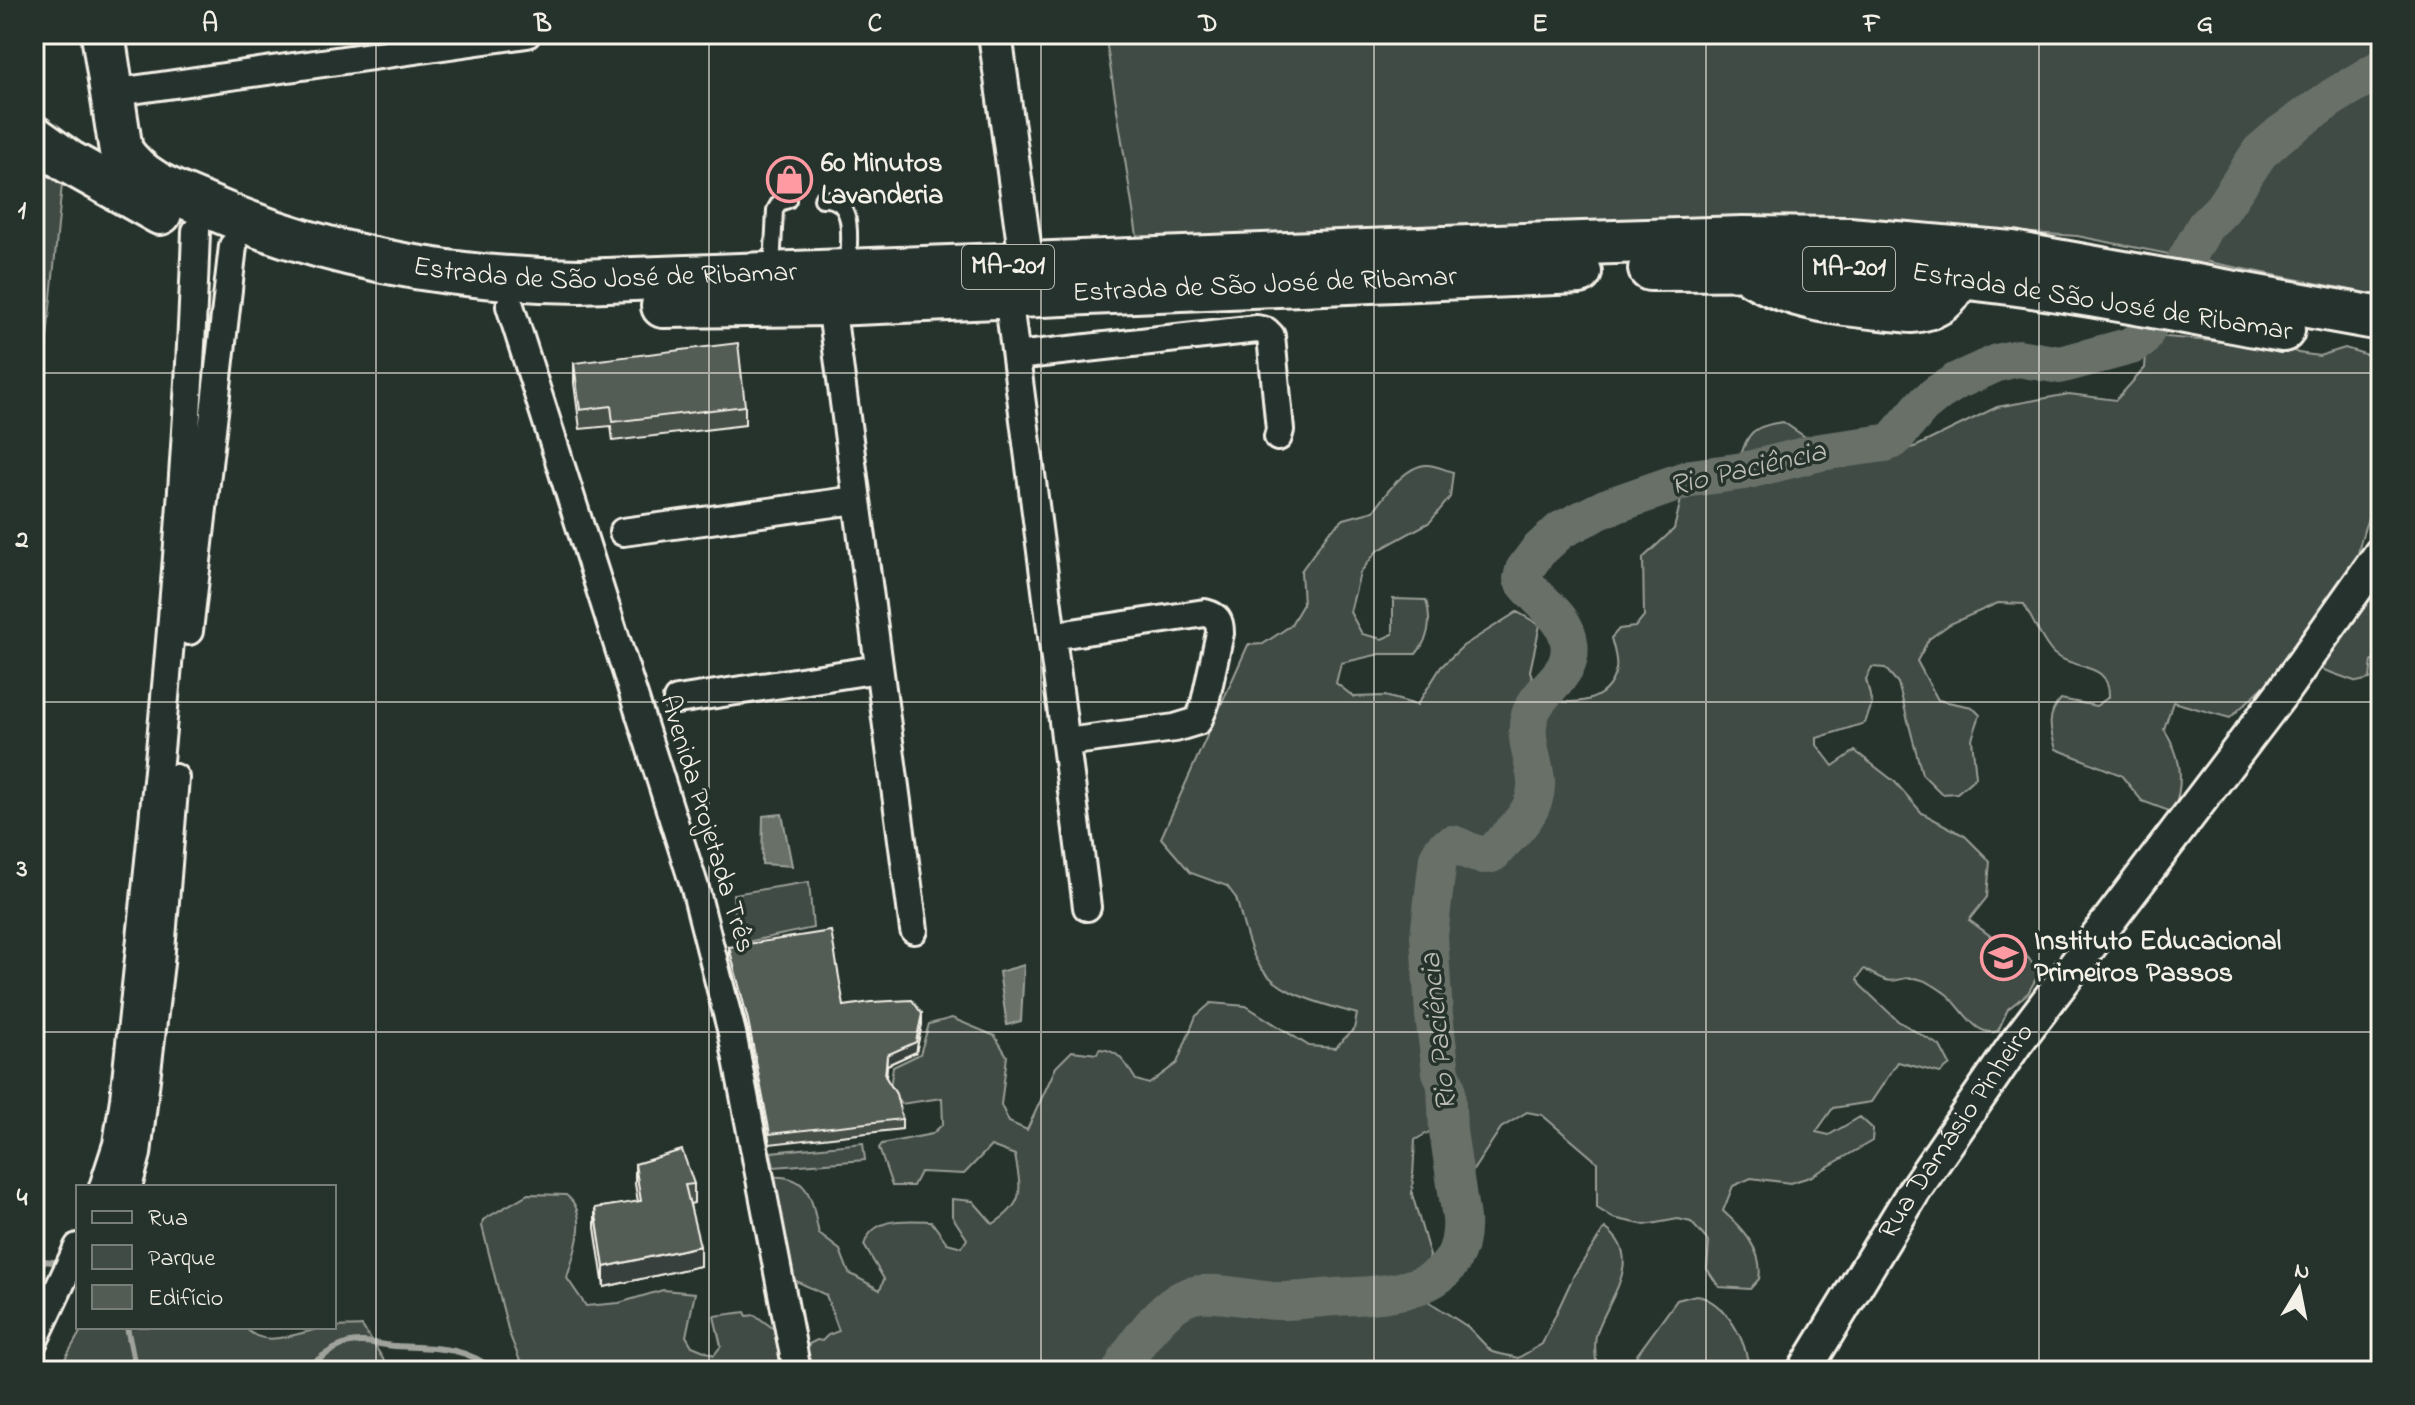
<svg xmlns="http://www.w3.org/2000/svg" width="2415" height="1405" font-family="'Indie Flower',sans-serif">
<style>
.green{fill:#414b45;stroke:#9a9e96;stroke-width:2}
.water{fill:#676f68;stroke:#9fa39b;stroke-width:2}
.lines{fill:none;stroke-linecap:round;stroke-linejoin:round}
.stream{stroke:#9fa39b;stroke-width:6}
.river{stroke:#676f68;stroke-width:38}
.service-casing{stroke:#f4f1e8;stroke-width:20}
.minor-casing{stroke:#f4f1e8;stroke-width:32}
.tertiary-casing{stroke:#f4f1e8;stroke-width:38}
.primary-casing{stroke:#f4f1e8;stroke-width:48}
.service{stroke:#26332d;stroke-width:14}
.minor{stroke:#26332d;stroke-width:26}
.tertiary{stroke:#26332d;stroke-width:32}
.primary{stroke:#26332d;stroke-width:42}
.wall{fill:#474f49;stroke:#f4f1e8;stroke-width:2}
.shaded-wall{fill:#39403c;stroke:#f4f1e8;stroke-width:2}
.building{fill:#525c55;stroke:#f4f1e8;stroke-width:2}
.grid{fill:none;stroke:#f4f1e8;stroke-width:2;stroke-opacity:0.55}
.labels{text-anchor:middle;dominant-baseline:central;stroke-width:7;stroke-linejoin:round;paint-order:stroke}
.shield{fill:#26332d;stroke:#b6b8b0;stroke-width:2}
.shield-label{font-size:26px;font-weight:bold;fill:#f4f1e8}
.poi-label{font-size:28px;font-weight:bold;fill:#f4f1e8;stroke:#26332d;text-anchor:start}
.street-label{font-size:28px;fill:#f4f1e8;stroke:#26332d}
.water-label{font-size:30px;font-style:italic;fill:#bcbdb5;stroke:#26332d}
.neatline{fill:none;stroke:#f4f1e8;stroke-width:3}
.grid-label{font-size:26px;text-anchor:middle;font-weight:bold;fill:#f4f1e8}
</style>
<rect width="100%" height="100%" fill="#26332d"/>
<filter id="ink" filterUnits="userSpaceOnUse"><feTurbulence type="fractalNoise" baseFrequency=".0125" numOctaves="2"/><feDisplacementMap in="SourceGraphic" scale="16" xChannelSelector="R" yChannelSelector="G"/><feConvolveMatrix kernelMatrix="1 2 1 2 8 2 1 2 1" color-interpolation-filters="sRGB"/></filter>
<g filter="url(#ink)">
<!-- green -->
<path class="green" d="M1105 34H2381V296L2077 236 1790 217 1693 218 1138 242Z
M34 168 62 184 34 473Z
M2155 336 2235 343 2269 338 2298 353 2319 356 2345 348 2381 359V495C2367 512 2351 562 2359 583 2363 594 2377 602 2381 613 2385 623 2381 650 2381 663L2372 661 2370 679 2357 682 2293 659 2230 718 2173 702 2164 729C2181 755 2184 778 2175 808L2169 811 2142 801 2121 775 2056 749C2050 730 2046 715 2061 699L2096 706 2109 697C2110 661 2075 671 2054 654 2044 645 2031 617 2024 604L1998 603 1950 624 1929 639 1917 661 1938 700 1972 707 1980 715 1972 739 1976 777 1957 793 1942 794 1922 774 1898 683 1885 668 1872 667 1866 679 1872 704 1865 723 1817 738V745L1833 766 1855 751 1895 782 1922 813 1965 836 1990 861 1987 897 1969 920 1992 937 2019 948 2031 961 2037 977 2028 993 2008 1009 1998 1031C1974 1039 1961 1004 1945 993 1935 986 1924 978 1911 978 1902 977 1894 983 1886 980 1879 978 1871 973 1864 969L1857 979 1860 985 1898 1021 1940 1046 1950 1065 1940 1073 1898 1062 1871 1102 1833 1108 1816 1132 1829 1135 1860 1117 1873 1129 1872 1141 1810 1177 1790 1183 1751 1178 1733 1186 1723 1211C1742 1228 1764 1251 1759 1279L1750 1289 1719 1287 1707 1269 1709 1242 1691 1222 1678 1219 1645 1225 1613 1218 1597 1208V1162L1542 1115 1527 1112 1501 1128 1466 1181 1431 1131 1415 1140 1412 1194 1430 1256 1422 1282 1425 1299 1468 1327 1492 1352 1518 1358 1542 1344 1574 1275 1605 1228C1646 1258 1609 1297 1597 1332 1593 1343 1596 1359 1597 1370L1604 1371H804L809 1344 817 1340 822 1341 828 1335 839 1331 826 1295 796 1281 779 1265 771 1177C812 1174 812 1203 819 1234L840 1250 849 1273 880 1290 884 1279 864 1245C873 1216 906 1220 931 1221L947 1243 962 1247 967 1239 952 1216V1199L973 1201 993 1224C1026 1203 1021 1190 1015 1155L991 1146 964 1174 920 1172 913 1186H892L879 1148 882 1144 932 1134 943 1124 942 1098 901 1104 890 1088 893 1067 920 1054 929 1024 952 1018 995 1036 1007 1056 1001 1105 1009 1122 1027 1130 1056 1067 1072 1051 1097 1054 1099 1049C1119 1049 1127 1066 1136 1080L1149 1084 1177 1063 1196 1016 1211 1003 1246 1006 1309 1046 1335 1048 1354 1029 1357 1014C1322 1003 1273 995 1255 958 1246 940 1242 917 1236 898L1227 886 1191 873 1161 838 1248 645 1263 644 1290 626 1303 604 1301 571 1329 532 1344 519 1374 511C1384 495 1406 465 1427 465 1435 465 1445 470 1453 472L1450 497 1430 522 1377 551 1360 573 1350 612 1362 634 1382 639 1393 634V599L1426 600C1432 620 1430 638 1416 654H1380L1341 663 1336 683 1354 697 1385 696 1417 705 1441 667 1463 646 1517 612 1540 625 1530 671 1538 696C1567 706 1608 707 1616 669 1618 660 1613 646 1611 638L1619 629 1635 627 1644 616 1643 558 1674 529 1683 491 1701 478 1735 472C1748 438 1744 427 1783 422L1811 441 1820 466 1844 467 1917 446 1997 407 2069 394 2116 400 2145 368 2147 342Z
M809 882 813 928 737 944 733 894Z
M863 1143 865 1160 774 1167 771 1152Z
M528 1194 566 1195C591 1214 574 1253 567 1278L586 1306 619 1303 663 1290 695 1293 686 1336 692 1346 714 1355 721 1346 714 1316 745 1312 747 1316 755 1315 774 1329 798 1342 794 1366 780 1371H524L509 1333 482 1226 483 1220Z
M1696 1295C1727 1303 1747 1340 1749 1371H1621L1631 1363 1677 1300Z
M362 1326 387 1365 402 1371H58L83 1327H245C263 1351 300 1331 324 1328 336 1326 350 1327 362 1326Z"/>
<!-- water -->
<path class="water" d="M782 814 792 866 762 864 763 816Z
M1024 965 1021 1021 1007 1025 999 972Z"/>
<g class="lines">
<!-- stream -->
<path class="stream" d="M34 1260 62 1263
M127 1327 136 1371
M305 1371C317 1360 330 1349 346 1344 362 1339 379 1345 395 1346 430 1348 466 1345 494 1371"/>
<!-- river -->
<path class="river" d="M1121 1371C1132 1347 1164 1304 1190 1296 1210 1289 1253 1300 1275 1301 1295 1302 1316 1298 1336 1297 1390 1294 1466 1294 1461 1218L1448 1131 1446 1085 1441 1072 1434 1015 1429 936 1438 858 1443 849 1452 844C1464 847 1480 860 1493 853 1496 851 1498 846 1501 844 1518 827 1538 807 1536 781 1534 759 1523 737 1530 715 1539 687 1575 676 1569 642 1566 616 1535 599 1522 579L1524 570 1538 551 1561 530 1605 508 1691 478 1744 471 1820 452 1885 443 1893 440 1922 406 1938 393 1957 381 1997 363 2018 358 2060 365 2131 346 2141 340 2205 226 2222 209 2260 152 2282 133 2333 97 2381 68"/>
<defs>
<path id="service" d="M822 199C858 197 848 243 848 268
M772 269 775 210 779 203 788 200"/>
<path id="minor" d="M111 93 527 34
M1008 296 1087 907
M831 304 914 930
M510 306 695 888 732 1033 797 1371
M1016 356 1257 329 1266 331 1271 336 1280 430 1278 437
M623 532 856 500
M189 631 233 246
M1052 636 1205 613C1217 616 1220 620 1220 633L1204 707 1198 721 1175 728 1066 742
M677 700 879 669
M103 1187 117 1144 124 1099C155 810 186 522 196 231
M128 1187 137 1154 160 963 175 778
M34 1341 78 1247"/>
<g id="tertiary">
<path d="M995 34 1027 266"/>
<path id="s1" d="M1804 1371 1914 1191 2016 1043 2281 694 2381 553"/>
</g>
<g id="primary">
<path id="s2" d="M103 34 121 151C142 182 174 192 207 206 325 257 452 280 580 281L1551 244 1743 238 1849 239 2012 253 2381 319"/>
<path d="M34 137 69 162 160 213"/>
<path d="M1650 269C1754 268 1857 267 1960 277 2068 288 2176 311 2283 330"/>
<path d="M1753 275C1802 304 1856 305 1911 311 1944 308 1965 288 1951 254"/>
<path id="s3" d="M663 306 831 304 1580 272"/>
</g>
</defs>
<!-- service casing -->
<use href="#service" class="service-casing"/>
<!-- minor casing -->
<use href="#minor" class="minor-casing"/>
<!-- tertiary casing -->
<use href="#tertiary" class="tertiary-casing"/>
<!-- primary casing -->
<use href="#primary" class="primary-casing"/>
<!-- service -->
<use href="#service" class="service"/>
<!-- minor -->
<use href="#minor" class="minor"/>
<!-- tertiary -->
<use href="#tertiary" class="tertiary"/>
<!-- primary -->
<use href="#primary" class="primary"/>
</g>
<!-- wall -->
<path class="wall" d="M574 363 745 406V425L613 441 611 426 580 429 574 383Z
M729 947 844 1006 922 1024 916 1052 887 1065 886 1077 902 1119V1129L770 1144 748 1030 729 957Z
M635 1164 694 1184V1203L690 1204 700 1266 604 1287 595 1228V1208L638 1202 635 1184Z"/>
<!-- shaded-wall -->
<path class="shaded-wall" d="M922 1014V1024L916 1052 887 1065 885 1086 887 1055Z
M700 1246V1266L604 1287V1267Z"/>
<!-- building -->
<path class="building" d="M738 343 745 406 613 422 611 406 580 410 574 363Z
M831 931 844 1006 871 1002 912 1000 922 1014 916 1042 887 1055 885 1076 896 1094 902 1119 770 1134 748 1020 729 947Z
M682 1150 694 1184 685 1185 700 1246 604 1267 595 1208 641 1201 635 1164Z"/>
</g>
<!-- grid -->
<path class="grid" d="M376 34V1371M709 34V1371M1041 34V1371M1374 34V1371M1706 34V1371M2039 34V1371M34 373H2381M34 702H2381M34 1032H2381"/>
<!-- icons -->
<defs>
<symbol id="shop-ring" viewBox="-11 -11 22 22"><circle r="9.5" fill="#26332d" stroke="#ff9aa2" stroke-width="1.5"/><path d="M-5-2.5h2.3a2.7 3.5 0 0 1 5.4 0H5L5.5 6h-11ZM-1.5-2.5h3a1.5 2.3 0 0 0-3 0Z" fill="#ff9aa2"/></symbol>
<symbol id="school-ring" viewBox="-11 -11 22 22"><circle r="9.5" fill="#26332d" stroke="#ff9aa2" stroke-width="1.5"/><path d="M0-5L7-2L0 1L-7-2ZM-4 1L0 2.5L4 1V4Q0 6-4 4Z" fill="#ff9aa2"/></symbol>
</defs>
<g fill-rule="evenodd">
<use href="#shop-ring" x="764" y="154" width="51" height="51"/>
<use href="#school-ring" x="1978" y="932" width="51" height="51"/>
</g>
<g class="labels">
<!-- shield labels -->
<g class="shield">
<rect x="962" y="245" width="92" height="44" rx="6"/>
<rect x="1803" y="247" width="92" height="44" rx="6"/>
</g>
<g class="shield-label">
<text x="1008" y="267">MA-201</text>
<text x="1849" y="269">MA-201</text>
</g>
<!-- poi labels -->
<g class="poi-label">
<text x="821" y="164">60 Minutos<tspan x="821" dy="32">Lavanderia</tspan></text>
<text x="2034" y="942">Instituto Educacional<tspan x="2034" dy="32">Primeiros Passos</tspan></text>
</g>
<!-- street labels -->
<g class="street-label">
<text stroke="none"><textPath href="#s2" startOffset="630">Estrada de São José de Ribamar</textPath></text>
<text stroke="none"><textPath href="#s3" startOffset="602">Estrada de São José de Ribamar</textPath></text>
<text transform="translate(2102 303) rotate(9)">Estrada de São José de Ribamar</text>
<text transform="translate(706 824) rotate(73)">Avenida Projetada Três</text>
<text stroke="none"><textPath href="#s1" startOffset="284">Rua Damásio Pinheiro</textPath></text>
</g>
<!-- water labels -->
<g class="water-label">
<text transform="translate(1748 470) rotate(-13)">Rio Paciência</text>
<text transform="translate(1440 1032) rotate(-96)">Rio Paciência</text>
</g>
</g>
<!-- margin -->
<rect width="2415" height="1405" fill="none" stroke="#26332d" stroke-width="88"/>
<!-- legend -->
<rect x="76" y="1185" width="260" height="144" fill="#26332d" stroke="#787f78" stroke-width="2"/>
<rect x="92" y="1211" width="40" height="12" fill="#26332d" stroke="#787f78" stroke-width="2"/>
<text x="148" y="1225" font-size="24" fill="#f4f1e8">Rua</text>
<rect x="92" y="1245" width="40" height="24" fill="#414b45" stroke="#787f78" stroke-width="2"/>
<text x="148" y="1265" font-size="24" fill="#f4f1e8">Parque</text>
<rect x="92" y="1285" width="40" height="24" fill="#525c55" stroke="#787f78" stroke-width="2"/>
<text x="148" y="1305" font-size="24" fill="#f4f1e8">Edifício</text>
<!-- north arrow -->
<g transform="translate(2299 1289) rotate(10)" stroke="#26332d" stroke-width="6" paint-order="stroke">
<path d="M0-6L14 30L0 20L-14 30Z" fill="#f4f1e8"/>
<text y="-12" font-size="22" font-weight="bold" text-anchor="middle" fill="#f4f1e8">N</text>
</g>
<rect x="44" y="44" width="2327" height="1317" class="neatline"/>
<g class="grid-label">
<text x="210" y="31">A</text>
<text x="543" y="31">B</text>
<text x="875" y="31">C</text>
<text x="1208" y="31">D</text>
<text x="1540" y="31">E</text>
<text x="1872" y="31">F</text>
<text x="2205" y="31">G</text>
<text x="22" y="218">1</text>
<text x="22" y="547">2</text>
<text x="22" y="876">3</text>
<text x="22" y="1205">4</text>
</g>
</svg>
